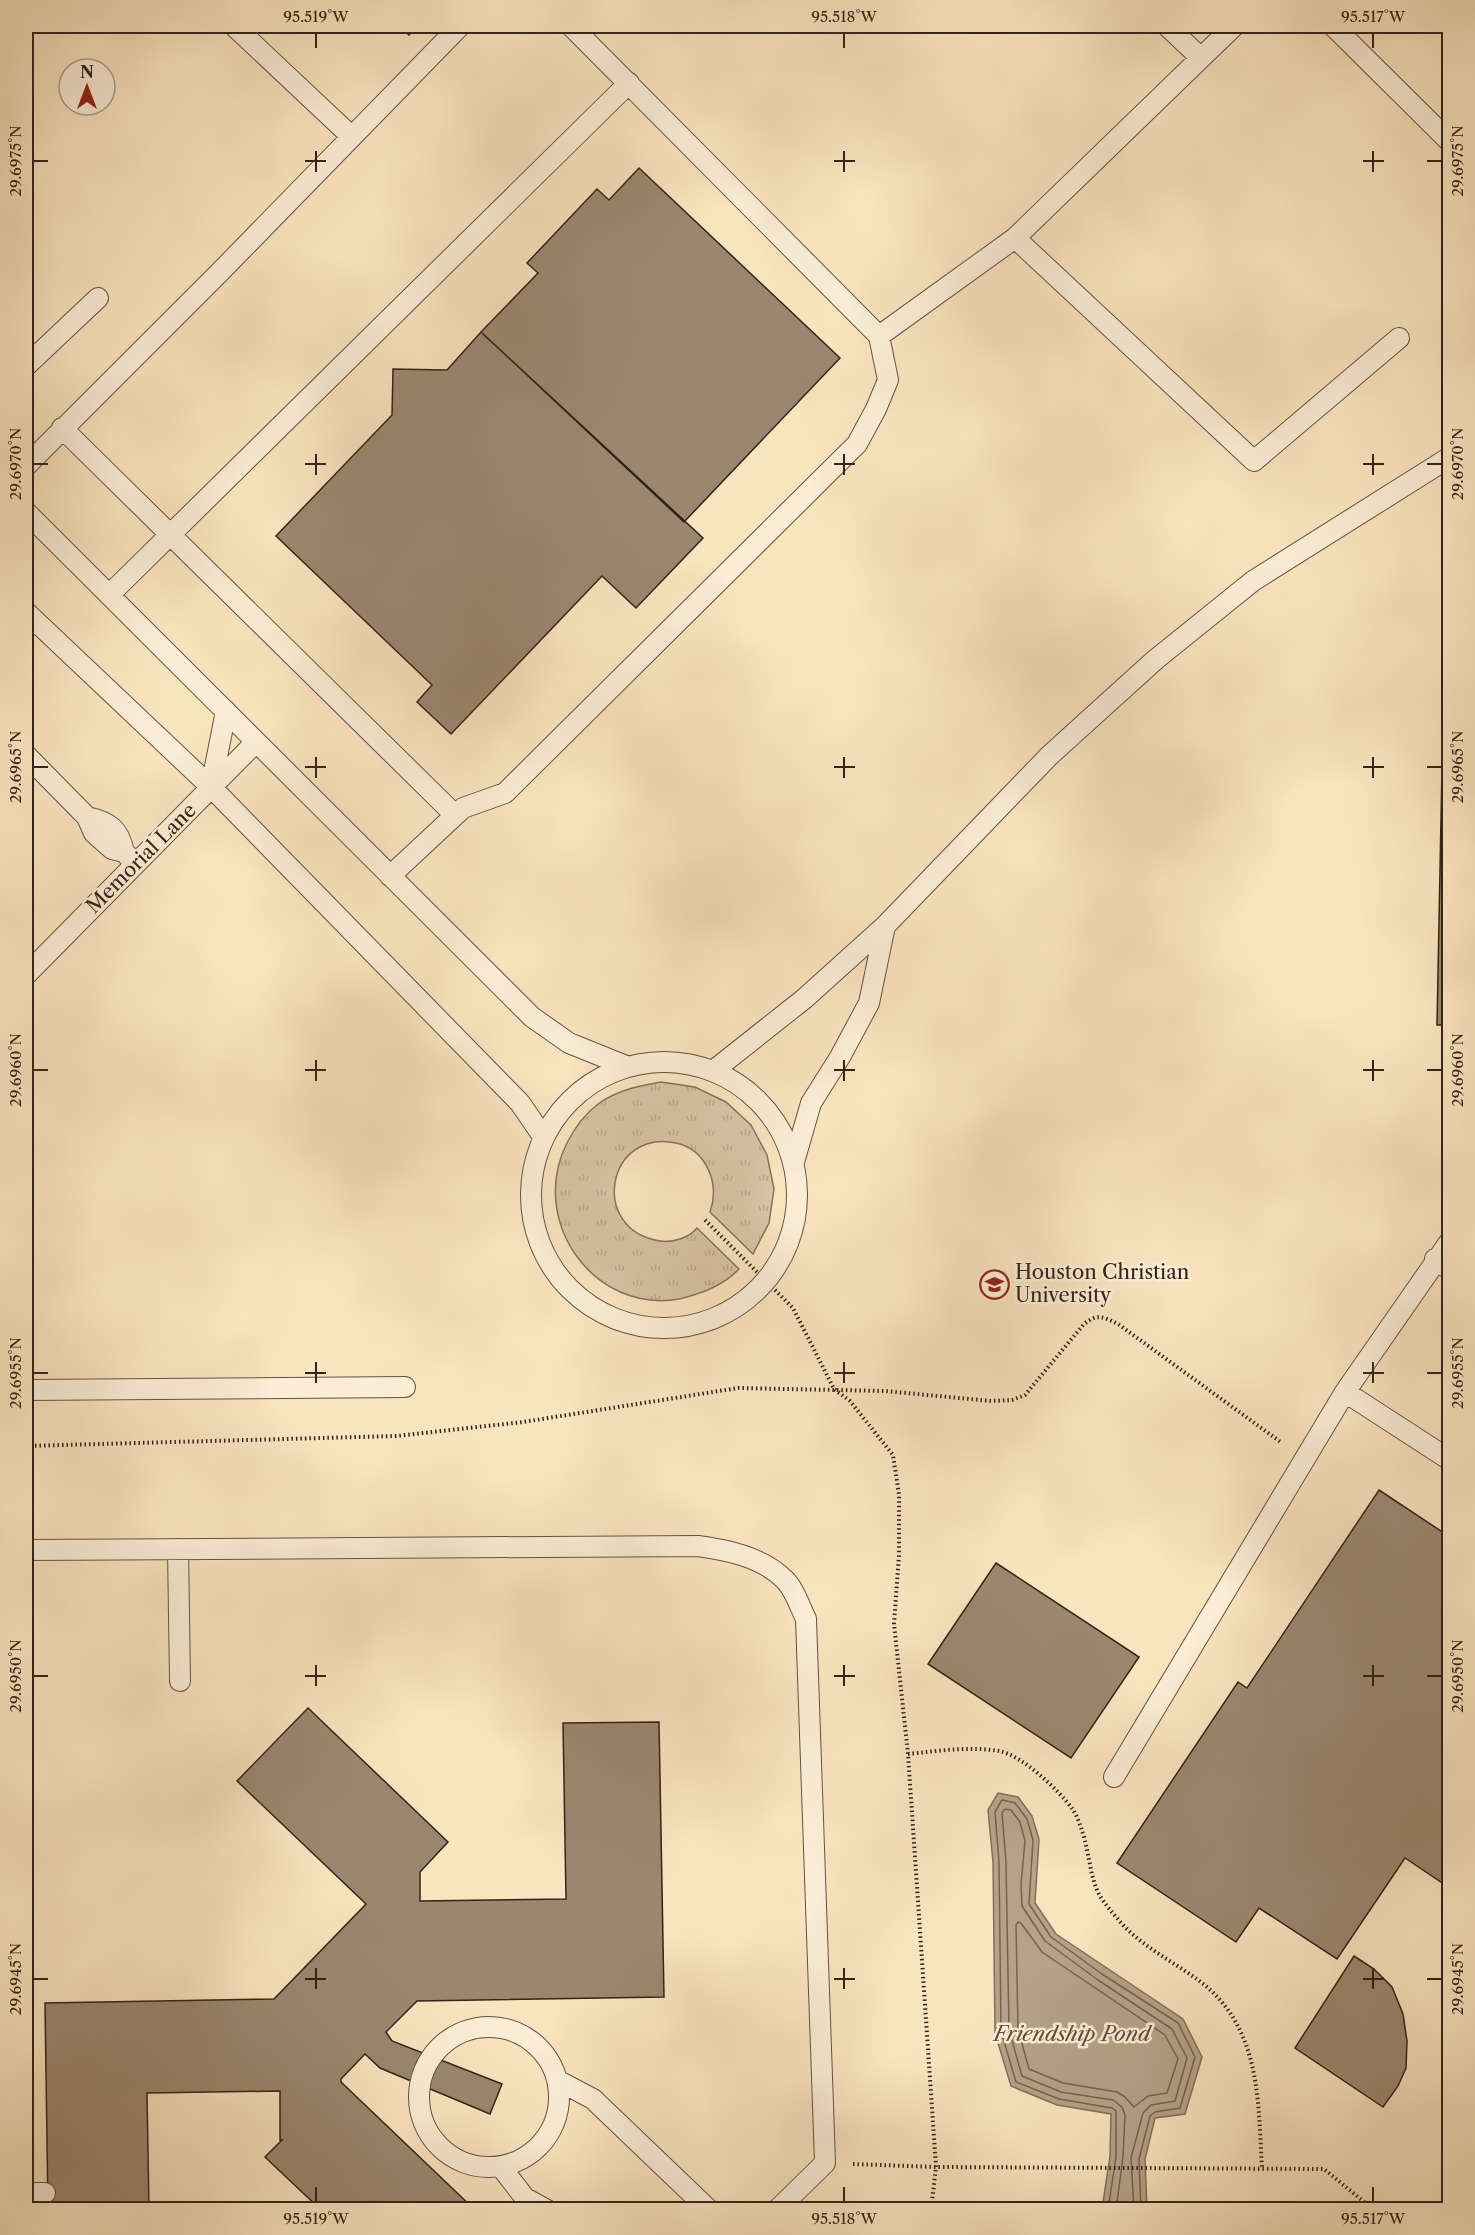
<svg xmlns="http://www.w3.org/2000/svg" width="1475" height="2235" font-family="'Libre Caslon Text',serif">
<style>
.grass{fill:url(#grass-tufts);stroke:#86725d;stroke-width:1.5}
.water{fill:#b6a287;stroke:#826f5a;stroke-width:1.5}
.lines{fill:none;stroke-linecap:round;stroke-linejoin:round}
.shore{stroke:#76624f;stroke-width:1.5}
.building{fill:#9b876f;stroke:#352217;stroke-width:1.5}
.service-casing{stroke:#665241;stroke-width:22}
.path{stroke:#352217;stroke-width:4;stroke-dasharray:1.5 3;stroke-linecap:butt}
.service{stroke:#fbedd6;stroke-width:20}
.ticks{fill:none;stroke:#352217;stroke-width:2}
.labels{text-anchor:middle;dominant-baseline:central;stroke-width:5;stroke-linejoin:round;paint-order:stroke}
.street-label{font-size:20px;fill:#352217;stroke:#fbedd6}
.poi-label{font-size:20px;fill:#352217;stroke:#fbedd6;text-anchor:start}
.water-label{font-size:21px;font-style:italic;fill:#624f3e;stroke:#fbedd6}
.neatline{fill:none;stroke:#352217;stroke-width:2}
.ticks-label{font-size:15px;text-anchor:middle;fill:#352217}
</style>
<defs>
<pattern id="grass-tufts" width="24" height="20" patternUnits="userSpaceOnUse" patternTransform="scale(1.5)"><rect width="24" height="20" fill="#d8c3a3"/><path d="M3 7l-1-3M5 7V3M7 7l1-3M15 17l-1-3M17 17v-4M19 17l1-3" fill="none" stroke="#baa78c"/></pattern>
</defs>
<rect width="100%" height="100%" fill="#f9e4c0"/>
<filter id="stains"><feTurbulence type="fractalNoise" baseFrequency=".00333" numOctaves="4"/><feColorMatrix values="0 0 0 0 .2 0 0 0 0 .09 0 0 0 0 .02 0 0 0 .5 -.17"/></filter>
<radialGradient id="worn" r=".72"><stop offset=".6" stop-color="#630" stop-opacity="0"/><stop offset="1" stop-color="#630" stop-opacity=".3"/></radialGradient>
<!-- grass -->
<path class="grass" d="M661 1082 695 1087 726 1102 751 1125 767 1155 774 1189 769 1223 753 1254 710 1212C720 1184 707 1150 676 1143 607 1128 588 1230 660 1241 672 1243 689 1238 697 1228L739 1269C723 1286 701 1294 679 1299 593 1314 528 1220 567 1143 574 1129 585 1114 598 1104 617 1090 639 1086 661 1082Z"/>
<!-- water -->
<path class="water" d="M998 1793 1018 1797 1032 1816 1039 1839 1035 1903 1056 1934 1183 2019 1202 2057 1185 2114 1155 2118 1145 2159 1147 2209H1102L1110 2156 1111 2114 1057 2105 1011 2086 995 2033 993 1862 988 1810Z"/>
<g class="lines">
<!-- shore -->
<path class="shore" d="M1018 1922 1021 1923 1042 1952 1165 2035 1178 2059 1167 2093 1148 2096 1134 2107 1125 2097 1117 2092 1063 2083 1029 2069 1018 2029 1016 1925Z
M1108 2210 1116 2157V2111L1112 2108 1059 2099 1016 2082 1001 2031 999 1862 995 1812 1002 1800 1015 1803 1027 1819 1033 1840 1029 1904 1051 1937 1102 1974 1178 2023 1195 2057 1180 2108 1155 2112 1150 2116 1139 2159 1141 2210
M1116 2210 1123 2157 1125 2115 1122 2107 1113 2100 1061 2092 1022 2076 1009 2030 1006 1862 1002 1813 1005 1809 1011 1810 1020 1822 1025 1841 1021 1884 1022 1906 1045 1941 1098 1980 1172 2029 1187 2058 1175 2101 1151 2105 1143 2113 1131 2158 1134 2210"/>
</g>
<!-- building -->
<path class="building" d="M398 26H418L409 35Z
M639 168 840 358 684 522 481 332 538 273 527 263 597 189 609 200Z
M26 303 32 310 26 316Z
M481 332 703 538 636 608 602 576 451 734 417 702 432 685 276 536 392 415 393 369 447 370Z
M1443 716H1450V1025H1437Z
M1379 1490 1450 1537V1888L1405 1858 1337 1959 1259 1908 1236 1942 1117 1863 1238 1682 1247 1688Z
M996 1563 1139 1657 1071 1758 928 1664Z
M308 1708 448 1842 420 1872V1901L566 1899 563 1723 659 1722 664 1997 417 2001 386 2032 392 2041 502 2084 490 2114 380 2068 365 2054 341 2079V2082L475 2210H321L265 2157 282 2140H280V2091L147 2093 149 2210H48L45 2003 274 1999 366 1904 237 1781Z
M1354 1956 1374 1969 1392 1987 1403 2014 1407 2041 1406 2068 1398 2086 1383 2107 1295 2048Z"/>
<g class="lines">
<defs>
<path id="service" d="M234 26 352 137
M571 26 879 336
M1167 26 1201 58
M1333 26 1450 142
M1015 238 1254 461 1399 338
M26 366 98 298
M62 428 455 815
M26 466 220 272 460 26
M26 512 532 1017 569 1043 626 1066
M109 595 629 83
M26 612 211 787 520 1103 544 1138
M26 755 87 817
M211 787 226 711
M124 852C119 829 110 822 87 817L94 833 112 849 124 852 135 863
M390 876 463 808 505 793 857 444 876 409 888 380 879 336 1015 238 1234 26
M26 975 256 742
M531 1195a133 133 0 1 1 266 0a133 133 0 1 1-266 0Z
M713 1071 804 999 885 926 1049 756 1155 660 1253 581 1450 457
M794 1162 811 1103 840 1057 869 1003 885 926
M1435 1259 1450 1270
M26 1390 405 1387
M1345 1392 1450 1460
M178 1549 180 1681
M26 1550 698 1546C727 1550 762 1557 784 1579 794 1588 800 1607 806 1619L825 2163 777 2210
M1114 1777 1345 1392 1450 1241
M419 2097a70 70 0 1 1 140 0a70 70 0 1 1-140 0Z
M557 2080 593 2099 709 2210
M501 2167 525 2198 547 2210
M26 2193H45"/>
</defs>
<!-- service casing -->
<use href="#service" class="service-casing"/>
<!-- path -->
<path class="path" d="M705 1220 793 1308 834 1389 850 1401 893 1455 899 1495V1555L894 1624 908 1754 936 2167 931 2210
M26 1446 396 1436 523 1422 738 1388 885 1391 991 1401 1012 1400 1025 1395 1084 1324C1098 1313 1103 1317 1118 1324L1282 1443
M908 1754C938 1751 969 1746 999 1751 1022 1755 1060 1791 1073 1810 1077 1816 1080 1824 1082 1831 1089 1850 1090 1879 1100 1896 1105 1904 1111 1911 1117 1918 1141 1948 1178 1963 1207 1987 1261 2034 1258 2103 1262 2168
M853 2164 936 2167 1324 2169 1374 2210"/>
<!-- service -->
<use href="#service" class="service"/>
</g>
<!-- ticks -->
<path class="ticks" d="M316 33V48M844 33V48M1373 33V48M316 151V172M844 151V172M1373 151V172M33 161H48M305 161H326M834 161H855M1363 161H1384M1427 161H1442M316 454V475M844 454V475M1373 454V475M33 464H48M305 464H326M834 464H855M1363 464H1384M1427 464H1442M316 757V778M844 757V778M1373 757V778M33 767H48M305 767H326M834 767H855M1363 767H1384M1427 767H1442M316 1060V1081M844 1060V1081M1373 1060V1081M33 1070H48M305 1070H326M834 1070H855M1363 1070H1384M1427 1070H1442M316 1362V1383M844 1362V1383M1373 1362V1383M33 1373H48M305 1373H326M834 1373H855M1363 1373H1384M1427 1373H1442M316 1665V1686M844 1665V1686M1373 1665V1686M33 1676H48M305 1676H326M834 1676H855M1363 1676H1384M1427 1676H1442M316 1968V1989M844 1968V1989M1373 1968V1989M33 1979H48M305 1979H326M834 1979H855M1363 1979H1384M1427 1979H1442M316 2187V2202M844 2187V2202M1373 2187V2202"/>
<!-- icons -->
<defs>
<symbol id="university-ring" viewBox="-11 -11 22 22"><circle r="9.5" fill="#fbedd6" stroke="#8f2418" stroke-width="1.5"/><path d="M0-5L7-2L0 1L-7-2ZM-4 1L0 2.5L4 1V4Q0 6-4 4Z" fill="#8f2418"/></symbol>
</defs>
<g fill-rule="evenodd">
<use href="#university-ring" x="978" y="1268" width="33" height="33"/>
</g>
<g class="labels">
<!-- street labels -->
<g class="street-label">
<text transform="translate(141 858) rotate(-45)">Memorial Lane</text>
</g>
<!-- poi labels -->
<g class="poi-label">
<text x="1015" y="1272">Houston Christian<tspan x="1015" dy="23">University</tspan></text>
</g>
<!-- water labels -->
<g class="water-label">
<text x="1072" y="2033">Friendship Pond</text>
</g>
</g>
<!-- margin -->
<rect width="1475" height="2235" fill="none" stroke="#f9e4c0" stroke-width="66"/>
<!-- north arrow -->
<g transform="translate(87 87)"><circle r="28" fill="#fbedd6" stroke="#ac9c8a" stroke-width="1.5"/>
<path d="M0-4.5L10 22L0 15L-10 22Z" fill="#8f2418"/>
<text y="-9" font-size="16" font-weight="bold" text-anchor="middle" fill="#352217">N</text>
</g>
<rect x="33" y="33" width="1409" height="2169" class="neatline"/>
<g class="ticks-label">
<text x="316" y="22">95.519°W</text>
<text x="844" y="22">95.518°W</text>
<text x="1373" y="22">95.517°W</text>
<text transform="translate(16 161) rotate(-90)" y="5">29.6975°N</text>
<text transform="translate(1458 161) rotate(-90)" y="5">29.6975°N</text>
<text transform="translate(16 464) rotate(-90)" y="5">29.6970°N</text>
<text transform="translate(1458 464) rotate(-90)" y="5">29.6970°N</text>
<text transform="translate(16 767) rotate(-90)" y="5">29.6965°N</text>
<text transform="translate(1458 767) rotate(-90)" y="5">29.6965°N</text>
<text transform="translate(16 1070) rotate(-90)" y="5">29.6960°N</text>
<text transform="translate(1458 1070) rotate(-90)" y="5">29.6960°N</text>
<text transform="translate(16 1373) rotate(-90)" y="5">29.6955°N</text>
<text transform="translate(1458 1373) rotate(-90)" y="5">29.6955°N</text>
<text transform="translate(16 1676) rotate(-90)" y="5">29.6950°N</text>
<text transform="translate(1458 1676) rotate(-90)" y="5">29.6950°N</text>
<text transform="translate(16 1979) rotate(-90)" y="5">29.6945°N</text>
<text transform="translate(1458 1979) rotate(-90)" y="5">29.6945°N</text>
<text x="316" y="2224">95.519°W</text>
<text x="844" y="2224">95.518°W</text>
<text x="1373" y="2224">95.517°W</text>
</g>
<rect width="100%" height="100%" filter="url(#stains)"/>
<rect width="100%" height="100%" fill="url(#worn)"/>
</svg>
